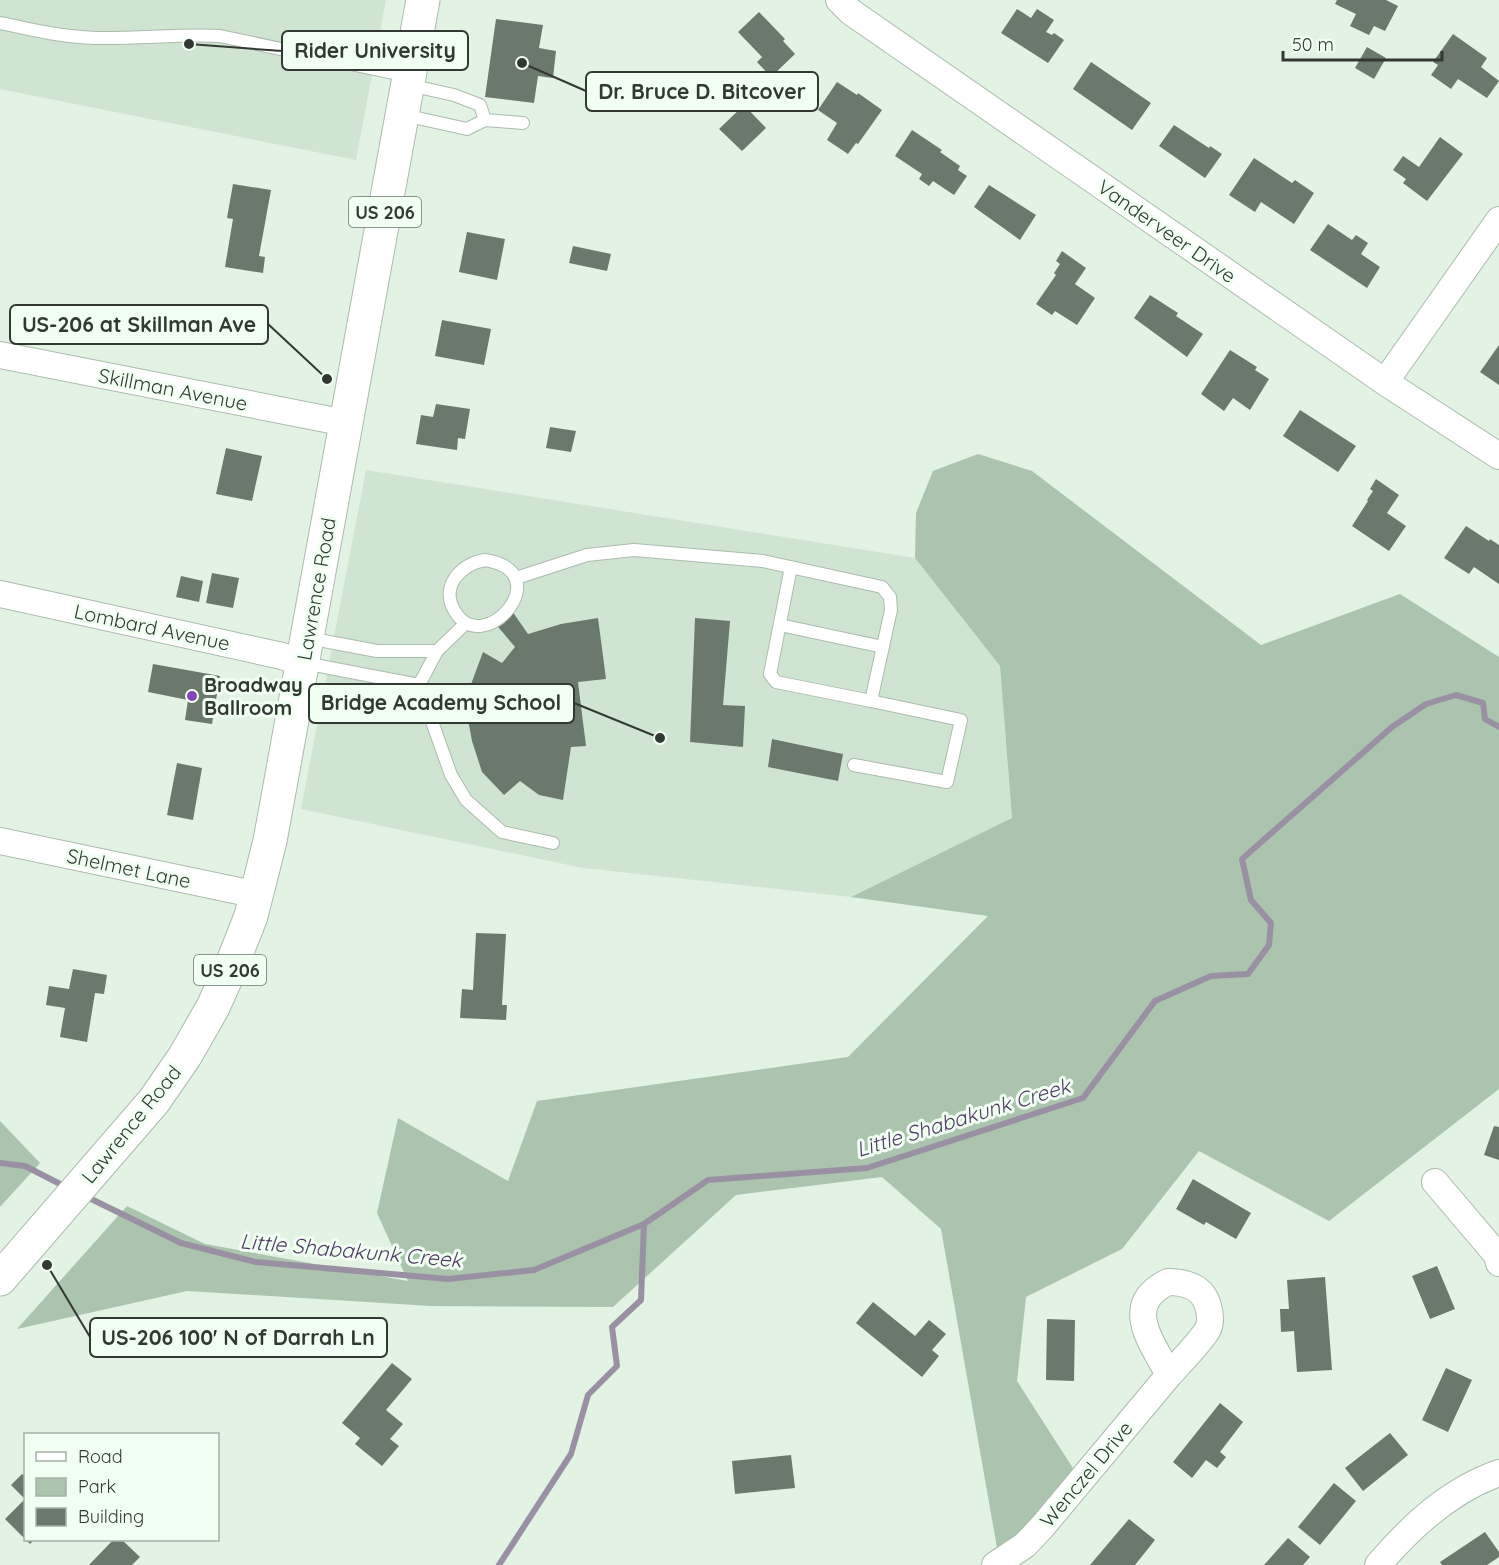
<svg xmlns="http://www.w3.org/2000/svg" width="1499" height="1565" font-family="Quicksand,sans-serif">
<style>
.built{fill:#cfe5d1}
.green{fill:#abc4ad}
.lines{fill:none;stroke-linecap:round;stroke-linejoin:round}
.stream{stroke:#9990a4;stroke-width:6}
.building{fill:#6b796c}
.service-casing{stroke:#abbbad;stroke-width:14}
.minor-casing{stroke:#abbbad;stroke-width:28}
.primary-casing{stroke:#abbbad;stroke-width:35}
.service{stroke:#fff;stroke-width:12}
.minor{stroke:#fff;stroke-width:26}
.primary{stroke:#fff;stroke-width:33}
.poi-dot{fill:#8543b8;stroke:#f1fff3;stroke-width:2}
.labels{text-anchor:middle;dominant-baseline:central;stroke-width:6;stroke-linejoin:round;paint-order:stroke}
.shield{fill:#f1fff3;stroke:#6b746d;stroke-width:1.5}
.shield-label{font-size:18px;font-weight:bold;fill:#323933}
.street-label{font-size:20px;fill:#323933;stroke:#f1fff3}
.poi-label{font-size:20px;font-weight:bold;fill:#323933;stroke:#f1fff3;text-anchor:start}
.water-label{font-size:21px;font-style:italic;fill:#523c67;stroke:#f1fff3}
.leader{fill:none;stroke:#323933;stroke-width:2}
.callout-dot{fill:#323933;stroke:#f1fff3;stroke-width:2}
.callout{fill:#f1fff3;stroke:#323933;stroke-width:2}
.callout-label{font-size:21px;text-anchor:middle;font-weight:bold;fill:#323933}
</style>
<rect width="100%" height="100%" fill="#e2f2e3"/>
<!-- built -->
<path class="built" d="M0 0H386L356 160 0 89Z
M366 470 915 558 1000 666 1012 819 851 897 583 868 301 809Z"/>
<!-- green -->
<path class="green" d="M978 454 1032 471 1261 645 1400 594 1499 657V1089L1329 1221 1199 1151 1122 1249 1026 1297 1017 1381 1078 1476 1000 1565 941 1229 882 1177 736 1195 613 1307 431 1306 187 1291 17 1329 127 1206 205 1244 408 1281 377 1213 398 1118 508 1181 537 1101 848 1057 988 916 851 897 1012 818 1000 666 915 558 916 513 933 471Z
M0 1121 40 1163 0 1207Z"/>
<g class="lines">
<!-- stream -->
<path class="stream" d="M0 1163 25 1166 66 1187
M83 1195 181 1243 256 1262 448 1279 534 1270 644 1224 708 1180 867 1168 1083 1098 1155 1001 1211 976 1248 974 1269 945 1271 923 1251 900 1242 859 1392 727 1426 704 1456 695 1483 703 1485 719 1499 727
M499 1565 571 1454 588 1395 617 1366 612 1327 641 1300 644 1224"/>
</g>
<!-- building -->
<path class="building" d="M1337 0H1386L1398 6 1385 31 1374 26 1369 35 1350 26 1356 14 1335 4Z
M1017 9 1031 18 1037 9 1054 20 1046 32 1052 35 1054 33 1064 40 1048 63 1001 33Z
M759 12 785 39 783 41 795 54 771 77 757 62 762 57 738 32Z
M496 19 543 25 539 48 556 51 553 78 538 76 534 103 485 97Z
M1453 34 1487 58 1481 67 1499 81 1487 98 1458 79 1451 89 1431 75 1438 65 1433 62Z
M1367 47 1386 58 1374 79 1355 68Z
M1091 62 1151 103 1132 130 1073 89Z
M837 82 857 95 858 93 882 110 858 144 856 143 848 154 827 140 837 123 818 110Z
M744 105 766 128 742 151 719 129Z
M1174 125 1209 148 1210 146 1222 154 1205 178 1159 146Z
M912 130 942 150 940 152 960 166 958 170 967 176 954 195 933 181 929 186 919 179 922 174 895 156Z
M1440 137 1463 154 1427 201 1403 183 1406 179 1393 170 1403 156 1419 167Z
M1254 158 1292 183 1295 180 1314 193 1294 224 1261 202 1255 212 1229 195Z
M233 184 271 190 259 256 265 257 263 273 225 267 233 219 227 218Z
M989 185 1036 215 1020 240 974 207Z
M1328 224 1352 240 1356 235 1368 243 1361 254 1380 267 1367 288 1310 250Z
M467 232 505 239 497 280 459 272Z
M573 246 611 254 607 271 569 263Z
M1062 251 1086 268 1075 284 1095 298 1077 325 1055 311 1052 315 1036 304 1056 275 1054 273 1060 264 1056 261Z
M1150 295 1178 313 1176 316 1203 334 1187 357 1134 318Z
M442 320 491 329 484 365 435 356Z
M1499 345V385L1480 372Z
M1230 350 1257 367 1255 370 1269 379 1250 410 1233 398 1224 411 1201 394Z
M436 404 470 409 465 439 458 438 457 450 416 444 421 415 433 417Z
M1300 410 1356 446 1338 472 1283 436Z
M550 427 576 431 571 452 546 448Z
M226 448 262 456 252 501 216 494Z
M1376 479 1399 495 1387 513 1406 526 1389 551 1352 526 1368 501 1367 500 1373 491 1370 489Z
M1466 526 1489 541 1490 539 1499 545V584L1474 567 1469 574 1444 558Z
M212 573 239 578 233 608 206 603Z
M181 576 203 581 199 602 176 597Z
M510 608 528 634 561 624 598 618 606 679 578 682 586 746 571 747 563 800 539 795 520 781 504 795 482 772 472 741 467 714 470 687 483 652 502 663 515 647 493 621Z
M695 618 730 621 723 705 745 706 743 747 690 742Z
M153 664 220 676 212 724 185 720 188 700 148 692Z
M772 739 843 754 838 781 768 767Z
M177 763 202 768 193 820 167 815Z
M476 933 506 934 502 1005H507L506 1020 460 1018 462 989 473 990Z
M73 969 107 975 104 994 95 993 87 1042 60 1037 65 1008 46 1005 49 986 69 989Z
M1494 1126 1499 1127V1160L1484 1155Z
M1193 1179 1251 1213 1236 1239 1206 1222 1204 1225 1176 1209Z
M1437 1266 1455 1309 1430 1319 1412 1276Z
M1325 1277 1332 1370 1297 1372 1294 1331 1281 1332 1280 1309H1289L1287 1280Z
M873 1302 915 1336 929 1320 946 1334 932 1350 939 1356 922 1377 856 1323Z
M1047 1319 1075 1320 1074 1381 1046 1380Z
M392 1363 412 1379 386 1410 403 1424 390 1439 399 1446 382 1466 355 1444 360 1438 342 1423Z
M1446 1368 1472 1380 1448 1432 1422 1420Z
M1220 1403 1243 1422 1220 1452 1226 1457 1217 1468 1206 1460 1192 1478 1173 1462Z
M1390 1433 1408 1455 1363 1491 1345 1468Z
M791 1455 795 1488 735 1494 732 1461Z
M22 1474 26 1477V1540H34L30 1544 5 1519 25 1499 11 1485Z
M1334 1483 1356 1501 1320 1545 1298 1527Z
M1129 1519 1155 1540 1135 1565H1090Z
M1485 1532 1499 1552V1557L1487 1565H1442L1440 1562Z
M1288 1538 1310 1557 1303 1565H1264Z
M113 1540H122L140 1557 132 1565H89Z"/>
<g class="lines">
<defs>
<path id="service" d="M0 23C32 30 63 37 96 38 137 39 179 34 220 36L407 76
M404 115 467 129 485 120 480 105 454 95 409 85
M485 120 523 123
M485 560C561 572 482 662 454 610 440 585 462 564 485 560Z
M516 578 587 555 634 550 763 561 882 587 890 597 891 610 871 701 776 682 770 674 791 567
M465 624 437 651 419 685 451 775 466 800 502 832 553 843
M780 625 883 647
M308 638 377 651H437
M304 663 419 685
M854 765 947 782 961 720 871 701"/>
<path id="minor" d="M839 0 851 12 1385 382 1499 456
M0 355 346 423
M1385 382 1499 220
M0 594 282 656 304 663
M0 841 258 895
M1435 1182 1497 1255 1499 1263
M1168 1282C1186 1282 1203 1287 1208 1306 1210 1313 1211 1322 1208 1329 1202 1340 1179 1364 1169 1375 1152 1342 1121 1305 1168 1282Z
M995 1565 1025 1545 1042 1527 1169 1375
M1378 1565C1411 1526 1450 1490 1499 1473"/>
<path id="primary" d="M0 1279 154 1101 185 1056 213 1007 231 967 251 916 270 841 423 0"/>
</defs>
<!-- service casing -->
<use href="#service" class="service-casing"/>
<!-- minor casing -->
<use href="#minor" class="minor-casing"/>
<!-- primary casing -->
<use href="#primary" class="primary-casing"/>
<!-- service -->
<use href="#service" class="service"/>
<!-- minor -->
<use href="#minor" class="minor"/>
<!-- primary -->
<use href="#primary" class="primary"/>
</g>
<!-- markers -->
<circle class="poi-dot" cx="192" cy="696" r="6"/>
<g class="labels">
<!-- shield labels -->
<g class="shield">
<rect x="349" y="197" width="72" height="30" rx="4.5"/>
<rect x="194" y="955" width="72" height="30" rx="4.5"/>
</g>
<g class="shield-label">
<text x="385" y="212">US 206</text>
<text x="230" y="970">US 206</text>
</g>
<!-- street labels -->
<g class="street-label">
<text transform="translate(1167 231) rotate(35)">Vanderveer Drive</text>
<text transform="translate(173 389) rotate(11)">Skillman Avenue</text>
<text transform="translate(316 589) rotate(-80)">Lawrence Road</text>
<text transform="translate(152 627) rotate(12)">Lombard Avenue</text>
<text transform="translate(129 868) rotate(12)">Shelmet Lane</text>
<text transform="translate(131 1124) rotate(-51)">Lawrence Road</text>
<text transform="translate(1086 1474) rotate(-50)">Wenczel Drive</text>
</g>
<!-- poi labels -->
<g class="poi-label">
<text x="204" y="684">Broadway<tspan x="204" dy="23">Ballroom</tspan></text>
</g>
<!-- water labels -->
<g class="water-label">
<text transform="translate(963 1117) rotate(-17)">Little Shabakunk Creek</text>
<text transform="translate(351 1250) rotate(5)">Little Shabakunk Creek</text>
</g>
</g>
<!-- callouts -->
<path class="leader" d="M189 44L282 51M522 63L586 91M327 379L268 324M660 738L574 703M47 1265L90 1337"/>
<g class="callout-dot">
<circle cx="189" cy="44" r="6"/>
<circle cx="522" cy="63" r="6"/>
<circle cx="327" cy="379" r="6"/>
<circle cx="660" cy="738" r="6"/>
<circle cx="47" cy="1265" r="6"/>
</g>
<g class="callout">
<rect x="282" y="31" width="186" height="39" rx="6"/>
<rect x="586" y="72" width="232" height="39" rx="6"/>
<rect x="10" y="305" width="258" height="39" rx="6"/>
<rect x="309" y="684" width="265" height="39" rx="6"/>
<rect x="90" y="1318" width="297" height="39" rx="6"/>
</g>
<g class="callout-label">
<text x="375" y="58">Rider University</text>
<text x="702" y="99">Dr. Bruce D. Bitcover</text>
<text x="139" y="332">US-206 at Skillman Ave</text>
<text x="441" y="710">Bridge Academy School</text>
<text x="238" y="1345">US-206 100' N of Darrah Ln</text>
</g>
<!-- legend -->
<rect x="24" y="1433" width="195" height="108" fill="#f1fff3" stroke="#a5b0a6" stroke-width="1.5"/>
<rect x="36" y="1452" width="30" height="9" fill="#ffffff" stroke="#a5b0a6" stroke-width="1.5"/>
<text x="78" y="1463" font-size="18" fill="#323933">Road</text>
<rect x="36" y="1478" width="30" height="18" fill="#abc4ad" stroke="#a5b0a6" stroke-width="1.5"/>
<text x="78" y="1493" font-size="18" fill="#323933">Park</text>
<rect x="36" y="1508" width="30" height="18" fill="#6b796c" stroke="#a5b0a6" stroke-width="1.5"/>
<text x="78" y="1523" font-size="18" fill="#323933">Building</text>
<!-- scale -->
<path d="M1283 51v9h159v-9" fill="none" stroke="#323933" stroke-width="3"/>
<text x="1292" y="51" font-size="18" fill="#323933" stroke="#f1fff3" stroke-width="4.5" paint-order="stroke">50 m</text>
</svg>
